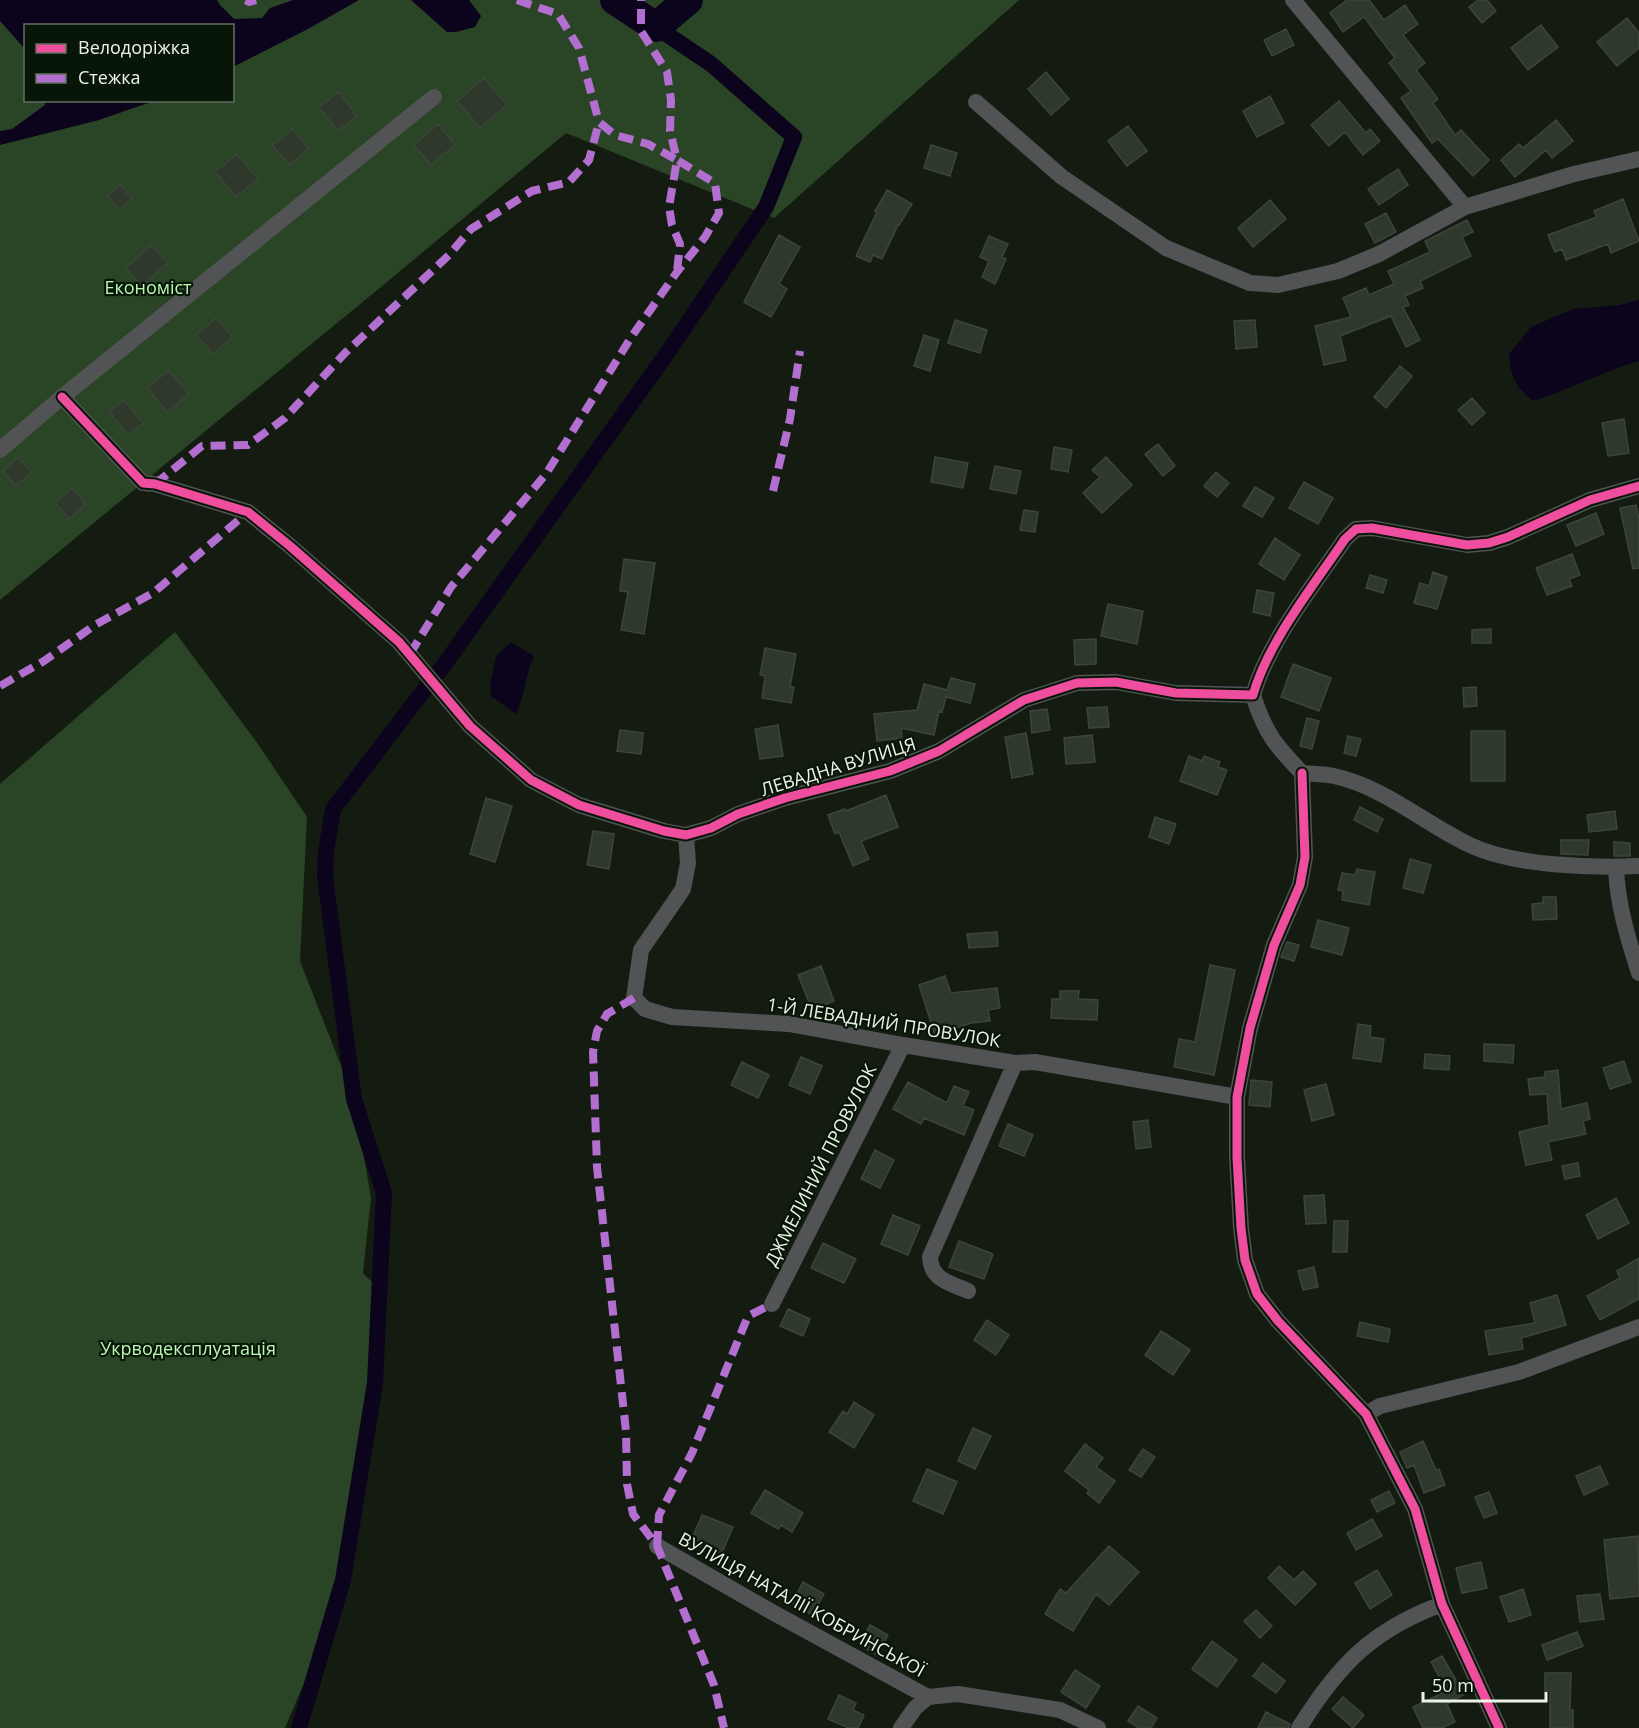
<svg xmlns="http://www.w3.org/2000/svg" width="1639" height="1728" font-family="'Open Sans',sans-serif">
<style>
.green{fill:#2a4525;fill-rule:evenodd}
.water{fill:#0c031d}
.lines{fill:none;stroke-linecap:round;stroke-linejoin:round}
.canal{stroke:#0c031d;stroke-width:16}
.river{stroke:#0c031d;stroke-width:30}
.building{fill:#2e392c;stroke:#3d443c;stroke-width:1.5}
.minor{stroke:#525355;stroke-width:16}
.quiet{stroke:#b36fd0;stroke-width:8;stroke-dasharray:15 8;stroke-linecap:butt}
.cycleway-casing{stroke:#081607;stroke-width:13}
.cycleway{stroke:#ef4d9e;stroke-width:9}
.labels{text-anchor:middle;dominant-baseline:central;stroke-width:4.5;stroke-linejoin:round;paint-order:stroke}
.park-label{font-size:18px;fill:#bbf7b3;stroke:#081607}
.street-label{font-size:18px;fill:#ebf4e9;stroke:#081607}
</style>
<rect width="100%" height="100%" fill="#141c12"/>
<!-- green -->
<path class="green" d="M0 0H1019L774 218 566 133 376 291 0 600ZM26 26H232V100H26Z
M175 632 258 744 307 817 300 961 354 1099 371 1198 363 1273 378 1288 375 1383 359 1476 323 1638 285 1728H0V784Z"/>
<!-- water -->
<path class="water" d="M0 0H217L220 5 234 19 262 18 270 8 293 0H359L306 30 233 67 232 26H26L25 49 0 21Z
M411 0H469L481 16 475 27 456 32H447Z
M44 101V100L154 101 99 120 0 145V131L12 129 45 105Z
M1639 300V361C1603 371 1569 390 1533 401 1515 386 1511 378 1509 354L1531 327 1573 309 1620 305Z
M511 642 534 656C525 675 525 695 516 714L491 696 490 686 496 656Z"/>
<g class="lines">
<!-- canal -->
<path class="canal" d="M439 672 668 352 766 207 794 137 711 64 656 27
M299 1728 343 1580 375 1383 384 1193 354 1099 325 877 326 852 333 809 428 685"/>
<!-- river -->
<path class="river" d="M615 0 656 27 688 0"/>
</g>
<!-- building -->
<path class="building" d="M1347 0H1369L1384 20 1405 5 1418 24 1403 35 1425 63 1416 70 1438 99 1433 103 1455 135 1461 130 1489 160 1473 176 1438 139 1432 143 1421 127 1401 98 1411 91 1389 63 1395 58 1364 17 1343 32 1330 13Z
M1478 0H1487L1496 11 1482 23 1469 7Z
M1627 18 1639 33V48L1617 66 1597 42Z
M1541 25 1558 47 1528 70 1511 48Z
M1286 29 1294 45 1272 56 1264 40Z
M1046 72 1069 99 1051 115 1028 89Z
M484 78 507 105 480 128 457 101Z
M339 92 357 116 338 131 319 107Z
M1270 96 1284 123 1257 137 1243 111Z
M1339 101 1366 133 1370 129 1380 141 1363 155 1345 132 1329 146 1311 125Z
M1556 120 1573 141 1552 158 1546 150 1515 177 1501 160 1519 144 1523 148Z
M438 124 455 145 431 165 414 145Z
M1128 126 1147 151 1127 166 1108 141Z
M292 129 309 149 289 165 272 145Z
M931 145 957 153 950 176 924 168Z
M237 154 258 179 236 197 215 172Z
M1398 169 1408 185 1379 205 1368 189Z
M120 185 132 198 119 210 107 196Z
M887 190 912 204 899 225H898L882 259 873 255 870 262 856 256 877 212 875 211Z
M1623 199 1639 241 1611 253 1608 244 1566 260 1562 249 1555 252 1548 235 1597 217 1594 211Z
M1270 200 1286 219 1253 247 1238 228Z
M1386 213 1396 232 1375 243 1365 224Z
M1467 220 1473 232 1462 237 1471 256 1420 281 1423 288 1405 296 1409 305 1403 307 1420 340 1406 347 1391 316 1340 336 1346 360 1324 365 1315 326 1351 317 1343 298 1366 288 1369 295 1394 284 1388 271 1430 252 1425 241Z
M779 235 800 247 779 284 787 289 771 317 744 302Z
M989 236 1008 244 1002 257 1006 259 995 284 982 277 989 261 980 257Z
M151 245 168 263 142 286 126 268Z
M216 318 233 337 213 354 196 335Z
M955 320 987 330 980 353 948 343Z
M1255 320 1257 347 1236 349 1234 321Z
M924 335 939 340 930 371 914 366Z
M1400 366 1412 376 1386 408 1374 397Z
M169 370 189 394 167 412 147 388Z
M1472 398 1485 413 1472 425 1458 410Z
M124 400 143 423 128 435 109 412Z
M1624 419 1629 453 1608 456 1602 423Z
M1158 444 1175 466 1163 476 1145 454Z
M1054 447 1072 450 1068 472 1051 469Z
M18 457 32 472 16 486 3 471Z
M935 457 968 463 963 488 931 482Z
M1106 457 1132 485 1102 513 1083 493 1100 477 1092 470Z
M995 466 1021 471 1016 494 990 489Z
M1216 472 1229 483 1217 497 1204 486Z
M1304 482 1333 498 1318 524 1289 508Z
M1255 487 1274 498 1262 517 1243 506Z
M72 488 86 504 69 519 55 503Z
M1636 505 1639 518V568L1633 569 1620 508Z
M1024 510 1038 512 1035 532 1020 530Z
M1596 513 1604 534 1576 546 1567 525Z
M1275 538 1300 555 1284 580 1259 564Z
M1572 554 1580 575 1569 579 1572 586 1547 595 1536 568Z
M624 559 655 563 644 634 621 630 628 592 620 591Z
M1433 572 1447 577 1437 609 1414 603 1420 583 1429 586Z
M1370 575 1387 580 1383 593 1366 588Z
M1257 590 1274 593 1270 616 1253 612Z
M1108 604 1143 611 1137 644 1101 636Z
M1491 629V643H1472V630Z
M1096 639V664L1075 665 1074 640Z
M765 648 796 654 790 687H794L791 703 762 698 765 676 760 675Z
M1293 664 1331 678 1319 711 1281 697Z
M951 678 975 684 970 703 946 697 942 712 939 711 934 735 901 728 902 738 877 741 874 714 917 710 924 684 947 690Z
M1476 687 1477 706 1464 707 1463 688Z
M1107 707 1109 727 1089 728 1087 708Z
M1047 709 1050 730 1032 733 1030 711Z
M1307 718 1319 721 1312 749 1300 746Z
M778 725 783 756 760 759 755 729Z
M620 730 643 733 641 754 617 751Z
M1471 731H1505V781H1471Z
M1026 733 1033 774 1012 778 1005 737Z
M1092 735 1095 762 1066 764 1064 738Z
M1348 736 1361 739 1356 756 1344 753Z
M1189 756 1202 761 1204 756 1220 762 1218 767 1227 770 1217 795 1180 781Z
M886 795 898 827 861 841 869 859 853 866 839 832 835 834 828 815 845 809 846 811Z
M486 798 512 806 495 862 470 854Z
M1360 807 1383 819 1377 832 1354 820Z
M1615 811 1617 829 1589 832 1587 815Z
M1155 817 1176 824 1169 844 1149 837Z
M593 831 614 834 609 869 587 865Z
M1561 840H1589L1588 855 1561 854Z
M1614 842 1630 843V856H1614Z
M1410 859 1431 865 1423 893 1403 888Z
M1357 869 1375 872 1369 905 1342 900 1343 891 1338 890 1342 873 1355 875Z
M1543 897H1556L1557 919 1533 920 1532 904 1543 903Z
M1318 920 1349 928 1342 955 1311 947Z
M997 932 998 946 969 948 967 934Z
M1287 942 1299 945 1294 961 1281 957Z
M1210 965 1235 970 1214 1075 1174 1067 1179 1039 1195 1042Z
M821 966 834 1001 812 1010 798 975Z
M945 976 951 993 997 988 1000 1008 988 1010 990 1021 971 1023 935 1035 919 985Z
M1060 991H1079L1078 999 1098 1000 1097 1020 1051 1018 1052 999H1060Z
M1358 1024 1371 1026 1370 1037 1384 1039 1381 1062 1353 1058Z
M1484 1044 1514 1045 1513 1063 1484 1061Z
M1425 1054 1450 1056 1449 1070 1424 1068Z
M801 1057 822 1066 810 1094 789 1085Z
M1624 1061 1631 1082 1610 1089 1603 1068Z
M742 1062 769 1075 758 1098 731 1085Z
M1558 1070 1561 1109 1587 1103 1590 1119 1583 1121 1586 1134 1548 1142 1552 1160 1526 1165 1519 1132 1549 1125 1547 1094 1530 1095 1528 1079 1545 1077V1072Z
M1251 1080 1272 1082 1270 1107 1249 1105Z
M908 1082 947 1103 954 1086 969 1092 963 1106 974 1110 964 1135 924 1118 921 1124 893 1109Z
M1326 1084 1334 1115 1312 1121 1304 1090Z
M1148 1120 1151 1147 1136 1149 1133 1122Z
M1008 1124 1033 1135 1024 1156 999 1146Z
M875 1150 894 1160 880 1188 861 1179Z
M1578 1163 1580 1176 1565 1179 1562 1166Z
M1324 1195 1326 1223 1306 1224 1304 1196Z
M1616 1198 1629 1223 1598 1239 1586 1215Z
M893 1215 920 1226 908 1255 881 1244Z
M1334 1221H1348L1347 1252H1333Z
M959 1241 993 1254 984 1279 949 1267Z
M823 1243 856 1259 844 1283 811 1268Z
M1639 1258V1299L1600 1320 1587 1296 1620 1278 1617 1271Z
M1314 1267 1318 1287 1303 1290 1298 1271Z
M1557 1295 1566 1325 1521 1338 1523 1349 1489 1355 1485 1331 1535 1323 1530 1303Z
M788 1309 810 1319 803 1336 780 1326Z
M987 1320 1009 1335 996 1355 974 1340Z
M1360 1322 1390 1329 1388 1342 1357 1336Z
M1161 1331 1190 1350 1173 1375 1145 1355Z
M854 1402 874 1415 854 1448 829 1432 843 1411 847 1414Z
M973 1428 991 1436 975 1469 958 1461Z
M1423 1441 1436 1470 1439 1469 1445 1485 1424 1493 1414 1465 1407 1468 1400 1452Z
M1085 1444 1103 1458 1096 1467 1115 1481 1099 1503 1087 1493 1089 1490 1065 1471Z
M1143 1449 1155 1457 1141 1477 1129 1470Z
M1600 1466 1608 1484 1584 1495 1576 1476Z
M927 1469 957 1482 943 1514 913 1501Z
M765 1490 803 1513 792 1532 781 1525 778 1529 751 1513Z
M1389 1491 1395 1503 1377 1512 1371 1500Z
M1489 1492 1497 1513 1484 1518 1475 1497Z
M702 1515 733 1527 721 1555 690 1543Z
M1372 1519 1382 1536 1356 1550 1347 1533Z
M1638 1536 1639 1596 1610 1599 1604 1540Z
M1109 1546 1139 1572 1109 1605 1096 1594 1073 1631 1045 1614 1060 1589 1066 1593Z
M1481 1562 1487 1588 1462 1593 1456 1568Z
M1279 1566 1294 1580 1303 1571 1316 1584 1295 1605 1268 1578Z
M1377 1570 1392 1595 1370 1609 1355 1583Z
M803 1582 824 1594 812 1615 792 1603Z
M1523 1589 1531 1615 1509 1622 1500 1597Z
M1600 1594 1604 1619 1580 1622 1577 1596Z
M1256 1610 1272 1626 1260 1638 1244 1621Z
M870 1625 888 1635 877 1655 859 1645Z
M1577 1632 1583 1646 1547 1660 1542 1645Z
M1212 1641 1237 1660 1217 1687 1192 1669Z
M1442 1656 1459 1685 1466 1682 1470 1691 1447 1704 1455 1722 1442 1728H1423L1413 1707 1447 1691 1431 1662Z
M1263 1663 1285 1681 1276 1693 1253 1676Z
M1075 1670 1100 1686 1086 1708 1061 1692Z
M1545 1673H1571L1570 1710H1573V1728H1550V1691H1545Z
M839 1695 856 1703 853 1710 864 1715 858 1728H849L828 1719Z
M1343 1697 1364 1715 1353 1728 1332 1709Z
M1138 1706 1157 1718 1151 1728H1139L1128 1721Z
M1266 1712 1290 1724 1289 1728H1258Z"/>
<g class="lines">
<!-- minor -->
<path class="minor" d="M1293 0 1465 207
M976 102 1062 177 1166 248 1250 283 1278 285 1338 271 1379 254 1465 207 1574 174 1639 159
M62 397 143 483 155 484 248 512 290 546 399 642 470 726 531 780 579 805 664 831 686 835 711 828 738 814 785 798 890 771 939 751 1024 700 1077 683 1116 682 1176 693 1253 695C1268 642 1314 585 1345 539L1356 529 1372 528 1467 545 1489 543 1508 537 1590 500 1639 486
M0 450 62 397 434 97
M1253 695C1265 733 1275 745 1302 773
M1302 773 1305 857 1300 885 1274 945 1250 1028 1237 1097V1157L1241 1228 1245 1260 1257 1294 1278 1321 1366 1414 1415 1509 1442 1604 1499 1728
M1302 773C1312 774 1324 774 1334 776 1385 787 1426 825 1472 846 1516 866 1591 868 1639 866
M686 835 688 863 683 889 641 950 634 998 645 1009 672 1017 789 1024 903 1045 1015 1063 1035 1062 1237 1097
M1616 867C1617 903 1628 939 1639 973
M968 1291C950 1283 931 1280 930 1257L1015 1063
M772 1304 903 1045
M1366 1414 1380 1406 1519 1372 1639 1327
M657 1546 772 1612 928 1697 958 1694 1060 1710 1098 1728
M901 1728 915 1708 928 1697
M1299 1728C1338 1665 1372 1630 1442 1604"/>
<!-- quiet -->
<path class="quiet" d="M246 0 249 2 256 0
M517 0 558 14 579 48 599 122
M155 484 202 446 248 445 285 418 345 353 449 255 471 229 532 191 569 182 589 160 599 122 615 135 648 144 677 160 669 207 672 225 680 244 677 272
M773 491 790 419 800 351
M410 654 451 587 546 474 632 336 677 272 705 237 719 213 715 183 677 160 670 131 671 100 667 72 641 31V0
M0 686 44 661 95 625 153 593 248 512
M634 998 607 1014 597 1031 593 1052 597 1167 626 1431 627 1484 633 1514 657 1546 714 1685 724 1728
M657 1546 659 1515 692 1453 748 1316 772 1304"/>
<defs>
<path id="cycleway" d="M62 397 143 483 155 484 248 512 290 546 399 642 470 726 531 780 579 805 664 831 686 835 711 828 738 814 785 798 890 771 939 751 1024 700 1077 683 1116 682 1176 693 1253 695C1268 642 1314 585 1345 539L1356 529 1372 528 1467 545 1489 543 1508 537 1590 500 1639 486
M1302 773 1305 857 1300 885 1274 945 1250 1028 1237 1097V1157L1241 1228 1245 1260 1257 1294 1278 1321 1366 1414 1415 1509 1442 1604 1499 1728"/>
</defs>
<!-- cycleway casing -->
<use href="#cycleway" class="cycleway-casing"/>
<!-- cycleway -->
<use href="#cycleway" class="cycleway"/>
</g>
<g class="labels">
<!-- park labels -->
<g class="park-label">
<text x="148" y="287">Економіст</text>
<text x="188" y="1348">Укрводексплуатація</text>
</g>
<!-- street labels -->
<g class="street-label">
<text transform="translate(838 766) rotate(-17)">ЛЕВАДНА ВУЛИЦЯ</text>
<text transform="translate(884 1022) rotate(9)">1-Й ЛЕВАДНИЙ ПРОВУЛОК</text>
<text transform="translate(820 1165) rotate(-63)">ДЖМЕЛИНИЙ ПРОВУЛОК</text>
<text transform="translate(802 1604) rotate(29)">ВУЛИЦЯ НАТАЛІЇ КОБРИНСЬКОЇ</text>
</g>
</g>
<!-- legend -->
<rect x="24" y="24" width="210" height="78" fill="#081607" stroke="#636f61" stroke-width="1.5"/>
<rect x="36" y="44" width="30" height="9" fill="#ef4d9e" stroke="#636f61" stroke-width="1.5"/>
<text x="78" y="54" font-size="18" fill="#ebf4e9">Велодоріжка</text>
<rect x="36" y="74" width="30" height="9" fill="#b36fd0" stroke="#636f61" stroke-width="1.5"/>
<text x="78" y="84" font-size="18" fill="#ebf4e9">Стежка</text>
<!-- scale -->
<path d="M1423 1692v9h123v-9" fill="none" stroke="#ebf4e9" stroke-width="3"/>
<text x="1432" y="1692" font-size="18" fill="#ebf4e9" stroke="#081607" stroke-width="4.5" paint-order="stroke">50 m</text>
</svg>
